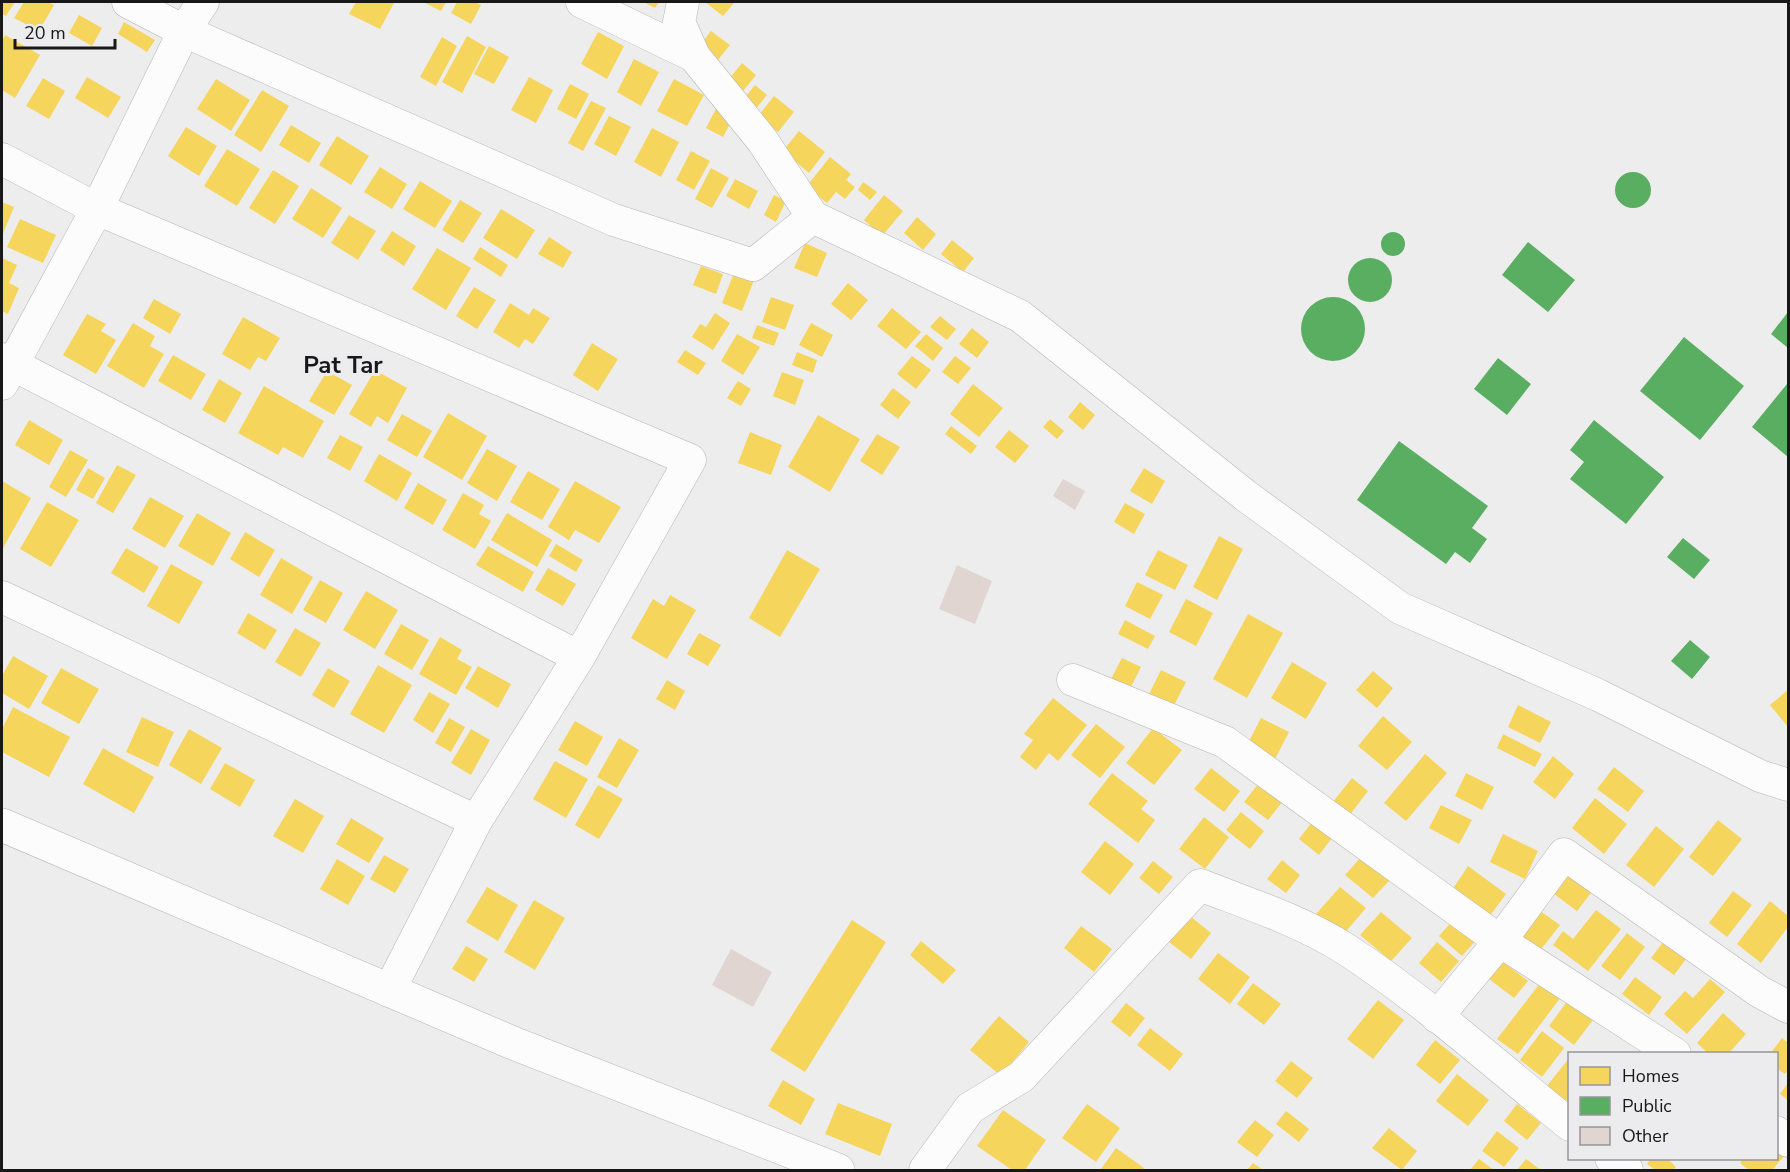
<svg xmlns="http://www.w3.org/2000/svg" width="1790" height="1172" font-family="'Nunito Sans',sans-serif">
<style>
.homes{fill:#f6d55c}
.public{fill:#5aae61}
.building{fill:#e0d5d0}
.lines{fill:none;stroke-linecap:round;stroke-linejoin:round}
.minor-casing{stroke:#b5b5b5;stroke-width:33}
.major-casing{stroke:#b5b5b5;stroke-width:34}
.minor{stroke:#fcfcfc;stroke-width:32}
.major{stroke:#fcfcfc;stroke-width:33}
.labels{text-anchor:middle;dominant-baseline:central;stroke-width:6;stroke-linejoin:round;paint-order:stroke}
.quarter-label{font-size:24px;font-weight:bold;fill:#181819;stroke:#ececee}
</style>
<rect width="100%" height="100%" fill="#ededed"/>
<!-- homes -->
<path class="homes" d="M2 2H15L6 16 2 14Z
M24 2H48L54 5 39 31 14 18Z
M356 2H392L394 3 380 29 349 14Z
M423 2H446L441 11Z
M457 2H475L481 5 471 24 451 13Z
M644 2H659L655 8Z
M705 2H732L734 3 723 16Z
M79 15 102 28 92 46 69 33Z
M124 22 155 40 147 52 118 34Z
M711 31 730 45 718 60 700 45Z
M598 32 624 46 607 79 581 64Z
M5 35 40 55 15 98 2 90V41Z
M467 36 486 47 462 93 442 82Z
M442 37 457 46 436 86 420 77Z
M489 46 509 57 494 84 474 74Z
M634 59 659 72 641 106 617 92Z
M742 63 756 75 743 91 729 79Z
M87 77 121 97 108 118 75 98Z
M529 77 553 90 536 123 511 110Z
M43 78 65 91 49 119 26 106Z
M216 79 250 100 231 131 197 109Z
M674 79 704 95 687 126 657 111Z
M570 84 589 94 576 119 557 109Z
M755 85 767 95 753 112 741 102Z
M262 90 289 106 261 152 234 135Z
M774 96 794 112 778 132 758 116Z
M591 101 606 108 583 151 568 143Z
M718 105 735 114 723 137 706 128Z
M609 116 631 127 616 156 594 144Z
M291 125 321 143 309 163 279 145Z
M186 127 217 146 199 176 168 156Z
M652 128 679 142 661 177 634 162Z
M799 131 825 152 809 173 783 151Z
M337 136 369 156 351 185 319 165Z
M227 149 260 169 237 206 204 186Z
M691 151 710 161 694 190 676 180Z
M830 157 851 174 846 180 855 187 845 199 836 192 827 203 806 187Z
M380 167 407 184 392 209 364 192Z
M711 168 729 178 712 208 695 199Z
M273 170 299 186 275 224 249 208Z
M735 179 758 191 749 209 726 196Z
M420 181 452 201 435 228 403 209Z
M863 182 877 192 870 200 858 190Z
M311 188 342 208 323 238 292 219Z
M774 195 786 201 776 222 764 215Z
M884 195 903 211 882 236 864 220Z
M460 200 482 213 463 243 442 230Z
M2 202 14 207 2 236Z
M501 209 535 230 517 259 483 238Z
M349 215 376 231 358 260 331 243Z
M917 217 936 234 923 250 904 233Z
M20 219 56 235 43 263 7 247Z
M392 231 416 246 404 266 380 250Z
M549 237 572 252 563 268 538 254Z
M952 240 974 258 963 272 941 254Z
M805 243 827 253 817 277 794 268Z
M480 247 508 265 501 277 473 259Z
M437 248 471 268 446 310 412 289Z
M2 258 17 265 9 283 19 288 8 314 2 311Z
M701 266 723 274 716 294 693 285Z
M736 268 756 275 742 311 722 303Z
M848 283 868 300 851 320 831 304Z
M474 287 496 300 477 329 456 316Z
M771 297 794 305 785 330 762 322Z
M154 299 181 314 170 334 143 318Z
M510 303 529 315 533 308 550 318 533 344 525 339 519 348 493 332Z
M892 308 921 332 906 349 877 326Z
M715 313 730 323 713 350 692 337 700 324 706 327Z
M87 314 106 324 101 331 116 340 96 374 63 355Z
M940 316 956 329 947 340 930 327Z
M243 317 280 338 266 361 258 357 250 370 222 354Z
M133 323 155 336 150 346 164 354 144 388 107 366Z
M811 323 833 335 822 357 799 345Z
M757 325 779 333 774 346 752 338Z
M972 328 989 342 977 358 959 344Z
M737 334 760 347 743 375 721 361Z
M926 334 943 348 933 361 915 346Z
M592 343 618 359 598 391 573 375Z
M685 350 706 363 698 375 677 362Z
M797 352 817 360 813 373 792 365Z
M173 355 206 374 191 400 158 381Z
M912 356 931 370 916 389 897 374Z
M955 356 971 368 958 384 942 372Z
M375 370 407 388 388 423 377 416 371 427 349 414Z
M327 371 352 385 334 415 309 401Z
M782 372 804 380 795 405 773 396Z
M219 379 242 393 225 423 202 410Z
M738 381 751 389 741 406 727 398Z
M973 384 1003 408 979 437 950 414Z
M264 386 324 421 303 458 283 447 278 455 238 433Z
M893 388 911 402 898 419 880 405Z
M1080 402 1095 415 1083 430 1068 417Z
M448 413 487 436 462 480 423 457Z
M402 414 432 431 417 457 387 440Z
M818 415 860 439 830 492 788 467Z
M1050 419 1064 431 1057 439 1043 427Z
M29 420 63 440 49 465 15 445Z
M951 426 977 446 971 454 945 434Z
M1009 430 1029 446 1015 463 995 447Z
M750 432 782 445 771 475 738 463Z
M877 434 900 447 882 475 860 461Z
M340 435 363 447 350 471 327 458Z
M487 449 517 466 497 501 467 483Z
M70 450 88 460 66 497 49 487Z
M379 454 412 473 397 501 364 481Z
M117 465 136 475 113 513 96 503Z
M88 468 105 478 93 499 76 490Z
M1144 468 1165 481 1152 504 1130 491Z
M528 471 560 489 542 520 510 502Z
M2 481 31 498 2 550Z
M575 481 621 507 599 543 575 530 569 540 548 527Z
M418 483 447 500 433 525 404 508Z
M463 493 484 505 479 514 491 521 475 549 442 530Z
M150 497 184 516 165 548 132 529Z
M47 502 79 520 51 567 20 549Z
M1125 503 1145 514 1134 534 1114 522Z
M197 513 231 533 213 566 178 546Z
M507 513 552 540 537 567 491 540Z
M245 532 275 550 259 577 230 559Z
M1219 536 1243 549 1217 600 1193 587Z
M556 544 583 560 576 572 549 556Z
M488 546 534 572 523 592 476 565Z
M126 548 159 567 144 593 111 573Z
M787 550 820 569 780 637 749 618Z
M1158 550 1188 565 1175 590 1145 575Z
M281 558 313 577 292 614 260 595Z
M171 564 203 582 179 624 147 606Z
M548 568 576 584 563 606 535 590Z
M320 580 343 593 326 623 303 610Z
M1137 582 1163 595 1150 619 1125 606Z
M366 591 398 610 375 649 343 630Z
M670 595 696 610 667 659 631 638 653 599 664 606Z
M1186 599 1213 613 1196 646 1169 632Z
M248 613 277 630 265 650 237 633Z
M1248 614 1283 633 1247 698 1213 679Z
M1125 620 1155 636 1148 649 1118 634Z
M401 624 429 640 412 670 384 654Z
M295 628 321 643 301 677 275 662Z
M699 633 721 645 708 666 687 654Z
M440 637 462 650 457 659 472 667 456 695 419 674Z
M13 656 48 676 29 709 2 693V676Z
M1122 658 1141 667 1129 691 1110 681Z
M1292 662 1327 683 1306 719 1271 698Z
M378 665 412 685 384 733 350 714Z
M478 666 511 684 498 708 465 688Z
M61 668 99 689 79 724 41 703Z
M328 668 350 681 334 708 312 695Z
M1161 670 1186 682 1172 709 1148 696Z
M1373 671 1393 688 1377 708 1356 690Z
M667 680 685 691 675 710 656 699Z
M1788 690V727L1770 705Z
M429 692 450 704 433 733 413 720Z
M1053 698 1087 725 1058 761 1049 753 1036 770 1020 757 1033 740 1024 734Z
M1518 705 1551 722 1540 743 1508 727Z
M13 707 70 737 49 777 2 752V729Z
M1383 716 1412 742 1387 770 1358 746Z
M142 717 174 732 158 767 126 752Z
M449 718 465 727 451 752 435 743Z
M1261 718 1289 732 1274 761 1246 747Z
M575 721 603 737 587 766 558 750Z
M1096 724 1125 747 1100 778 1071 755Z
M1153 728 1182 750 1154 785 1126 763Z
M189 729 222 748 201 784 169 765Z
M471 729 490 740 471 775 451 763Z
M1503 734 1542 754 1535 767 1497 748Z
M619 738 639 750 617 788 597 777Z
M103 748 154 777 134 813 83 784Z
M1425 754 1447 773 1406 821 1384 803Z
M1553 756 1574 774 1555 799 1533 782Z
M555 761 588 779 566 818 533 799Z
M225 763 255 780 240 807 210 789Z
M1614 767 1644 791 1628 812 1597 789Z
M1211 768 1240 791 1224 812 1194 789Z
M1112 773 1148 801 1141 809 1155 820 1138 843 1088 804Z
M1466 773 1494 787 1482 810 1455 796Z
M1352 778 1368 791 1349 816 1332 803Z
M1259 783 1283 801 1268 820 1244 802Z
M598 785 623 799 599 839 575 825Z
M1595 798 1627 824 1604 854 1572 828Z
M295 799 324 816 303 853 273 836Z
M1441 805 1472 820 1459 844 1429 828Z
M1241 812 1264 831 1250 849 1226 830Z
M1204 817 1229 837 1205 869 1179 849Z
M351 818 384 838 369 863 336 844Z
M1718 820 1742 839 1713 876 1689 857Z
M1312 822 1332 838 1319 855 1299 839Z
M1656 826 1684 849 1654 887 1626 865Z
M1503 834 1538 851 1525 879 1490 862Z
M1105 841 1134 864 1110 895 1081 872Z
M384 855 409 869 395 893 370 879Z
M1362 856 1390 880 1373 898 1345 875Z
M337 859 365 876 348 905 320 889Z
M1282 860 1300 875 1286 893 1267 879Z
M1153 861 1173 877 1159 894 1139 878Z
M1468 866 1506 894 1489 917 1452 890Z
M1572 871 1594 889 1577 911 1554 894Z
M487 887 518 905 498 941 466 922Z
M1340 887 1366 908 1342 936 1316 914Z
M1733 891 1752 905 1727 937 1709 923Z
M534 900 565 918 535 970 504 952Z
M1770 901 1788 916V927L1761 963 1737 944Z
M1596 910 1621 929 1588 971 1553 945 1563 931 1573 939Z
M1540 911 1560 925 1539 952 1520 938Z
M1185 912 1211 933 1191 959 1164 938Z
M1381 912 1412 938 1391 961 1360 935Z
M1454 919 1478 938 1462 956 1439 936Z
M852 920 886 942 805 1072 770 1050Z
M1081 926 1112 949 1094 972 1064 948Z
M1627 933 1645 947 1620 980 1601 966Z
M1667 937 1689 955 1674 975 1651 958Z
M921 941 956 970 943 984 910 955Z
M1437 942 1459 961 1441 982 1419 963Z
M466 946 488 959 474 982 452 969Z
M1218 953 1250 977 1230 1004 1198 979Z
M1502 961 1528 981 1514 998 1489 979Z
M1635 977 1662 997 1649 1015 1622 994Z
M1544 978 1564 993 1518 1054 1497 1039Z
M1710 979 1725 992 1687 1034 1664 1014 1685 991 1693 998Z
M1253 983 1281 1004 1264 1025 1237 1004Z
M1571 996 1596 1016 1574 1045 1549 1026Z
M1378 1000 1404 1020 1373 1059 1347 1039Z
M1126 1003 1145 1018 1130 1037 1111 1022Z
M1723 1013 1746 1034 1728 1054H1709L1697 1043Z
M999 1016 1029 1042 1001 1076 970 1050Z
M1150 1028 1183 1054 1170 1071 1137 1045Z
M1542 1031 1564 1048 1542 1077 1520 1060Z
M1782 1038 1788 1043V1070L1785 1074 1776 1068V1054H1770Z
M1435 1040 1460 1060 1440 1084 1416 1065Z
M1570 1057V1096L1565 1102 1546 1087Z
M1291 1061 1313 1078 1297 1098 1275 1081Z
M1457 1074 1489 1100 1468 1126 1436 1101Z
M783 1080 815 1099 801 1125 768 1106Z
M1788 1083V1100L1780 1094Z
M838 1103 892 1124 880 1156 825 1134Z
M1087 1104 1120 1128 1096 1162 1062 1138Z
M1517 1104 1541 1123 1527 1140 1504 1121Z
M1003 1110 1046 1140 1025 1170H1012L977 1146Z
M1286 1111 1309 1129 1299 1142 1276 1124Z
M1255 1120 1274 1135 1257 1157 1237 1142Z
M1389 1128 1417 1151 1402 1170 1372 1148Z
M1497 1131 1519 1148 1504 1167 1482 1151Z
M1776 1145 1786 1154 1772 1170H1749L1740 1163 1744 1158H1776Z
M1116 1148 1144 1168 1142 1170 1101 1169Z
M1651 1158H1667L1676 1167 1673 1170H1655L1647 1164Z
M1479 1159 1494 1170H1470Z
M1526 1159 1541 1170H1517Z
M1253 1163 1263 1170H1247Z"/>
<!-- public -->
<path class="public" d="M1615 190a18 18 0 1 1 36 0a18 18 0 1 1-36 0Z
M1381 244a12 12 0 1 1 24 0a12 12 0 1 1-24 0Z
M1528 242 1575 280 1548 312 1502 275Z
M1348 280a22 22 0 1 1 44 0a22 22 0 1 1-44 0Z
M1301 329a32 32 0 1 1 64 0a32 32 0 1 1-64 0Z
M1788 312V348L1771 334Z
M1684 337 1744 386 1700 440 1640 391Z
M1498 358 1531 384 1507 415 1474 389Z
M1787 384 1788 385V457L1752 427Z
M1594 420 1664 477 1626 524 1570 479 1584 462 1570 450Z
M1399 441 1488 506 1472 528 1487 539 1470 563 1455 552 1446 564 1357 500Z
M1683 538 1710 560 1694 579 1667 557Z
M1690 640 1710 657 1692 679 1671 661Z"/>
<!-- building -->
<path class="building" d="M1063 479 1085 491 1075 510 1053 496Z
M957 565 992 581 975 624 939 609Z
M731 949 772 972 753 1007 712 985Z"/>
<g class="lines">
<defs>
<path id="minor" d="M128 2 184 31 614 220 753 265 813 217
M582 2 694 56
M683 2 679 22 694 56 762 140 813 217 1020 316 1246 496 1400 608 1598 695 1760 776 1788 785
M2 159 97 209 690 460 579 657 476 821 389 991
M2 359 579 657
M2 384 97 209 184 31 203 2
M2 597 476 821
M1073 680 1225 742 1500 941 1675 1054
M1437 1017 1500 941 1564 854 1760 992 1788 1007
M1776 1132 1788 1141
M1611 1158 1627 1170
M925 1170 970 1108 1021 1077 1200 885C1249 904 1302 921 1347 950 1425 1001 1497 1066 1570 1125"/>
<path id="major" d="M2 825 513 1043 838 1170"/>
</defs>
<!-- minor casing -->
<use href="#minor" class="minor-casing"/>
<!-- major casing -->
<use href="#major" class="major-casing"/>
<!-- minor -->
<use href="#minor" class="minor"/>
<!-- major -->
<use href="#major" class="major"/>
</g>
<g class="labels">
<!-- quarter labels -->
<g class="quarter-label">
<text x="343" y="365">Pat Tar</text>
</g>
</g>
<!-- border -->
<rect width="1790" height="1172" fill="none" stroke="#181819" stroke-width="6"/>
<!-- legend -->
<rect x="1568" y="1052" width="210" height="108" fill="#ececee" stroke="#979799" stroke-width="1.5"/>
<rect x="1580" y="1067" width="30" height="18" fill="#f6d55c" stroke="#979799" stroke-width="1.5"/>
<text x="1622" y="1082" font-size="18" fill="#181819">Homes</text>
<rect x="1580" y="1097" width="30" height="18" fill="#5aae61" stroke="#979799" stroke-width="1.5"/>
<text x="1622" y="1112" font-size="18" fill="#181819">Public</text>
<rect x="1580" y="1127" width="30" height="18" fill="#e0d5d0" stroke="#979799" stroke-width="1.5"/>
<text x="1622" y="1142" font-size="18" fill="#181819">Other</text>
<!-- scale -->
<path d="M15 39v9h100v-9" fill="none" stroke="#181819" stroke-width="3"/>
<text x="24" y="39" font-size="18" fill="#181819" stroke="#ececee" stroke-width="4.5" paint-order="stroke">20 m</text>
</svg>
